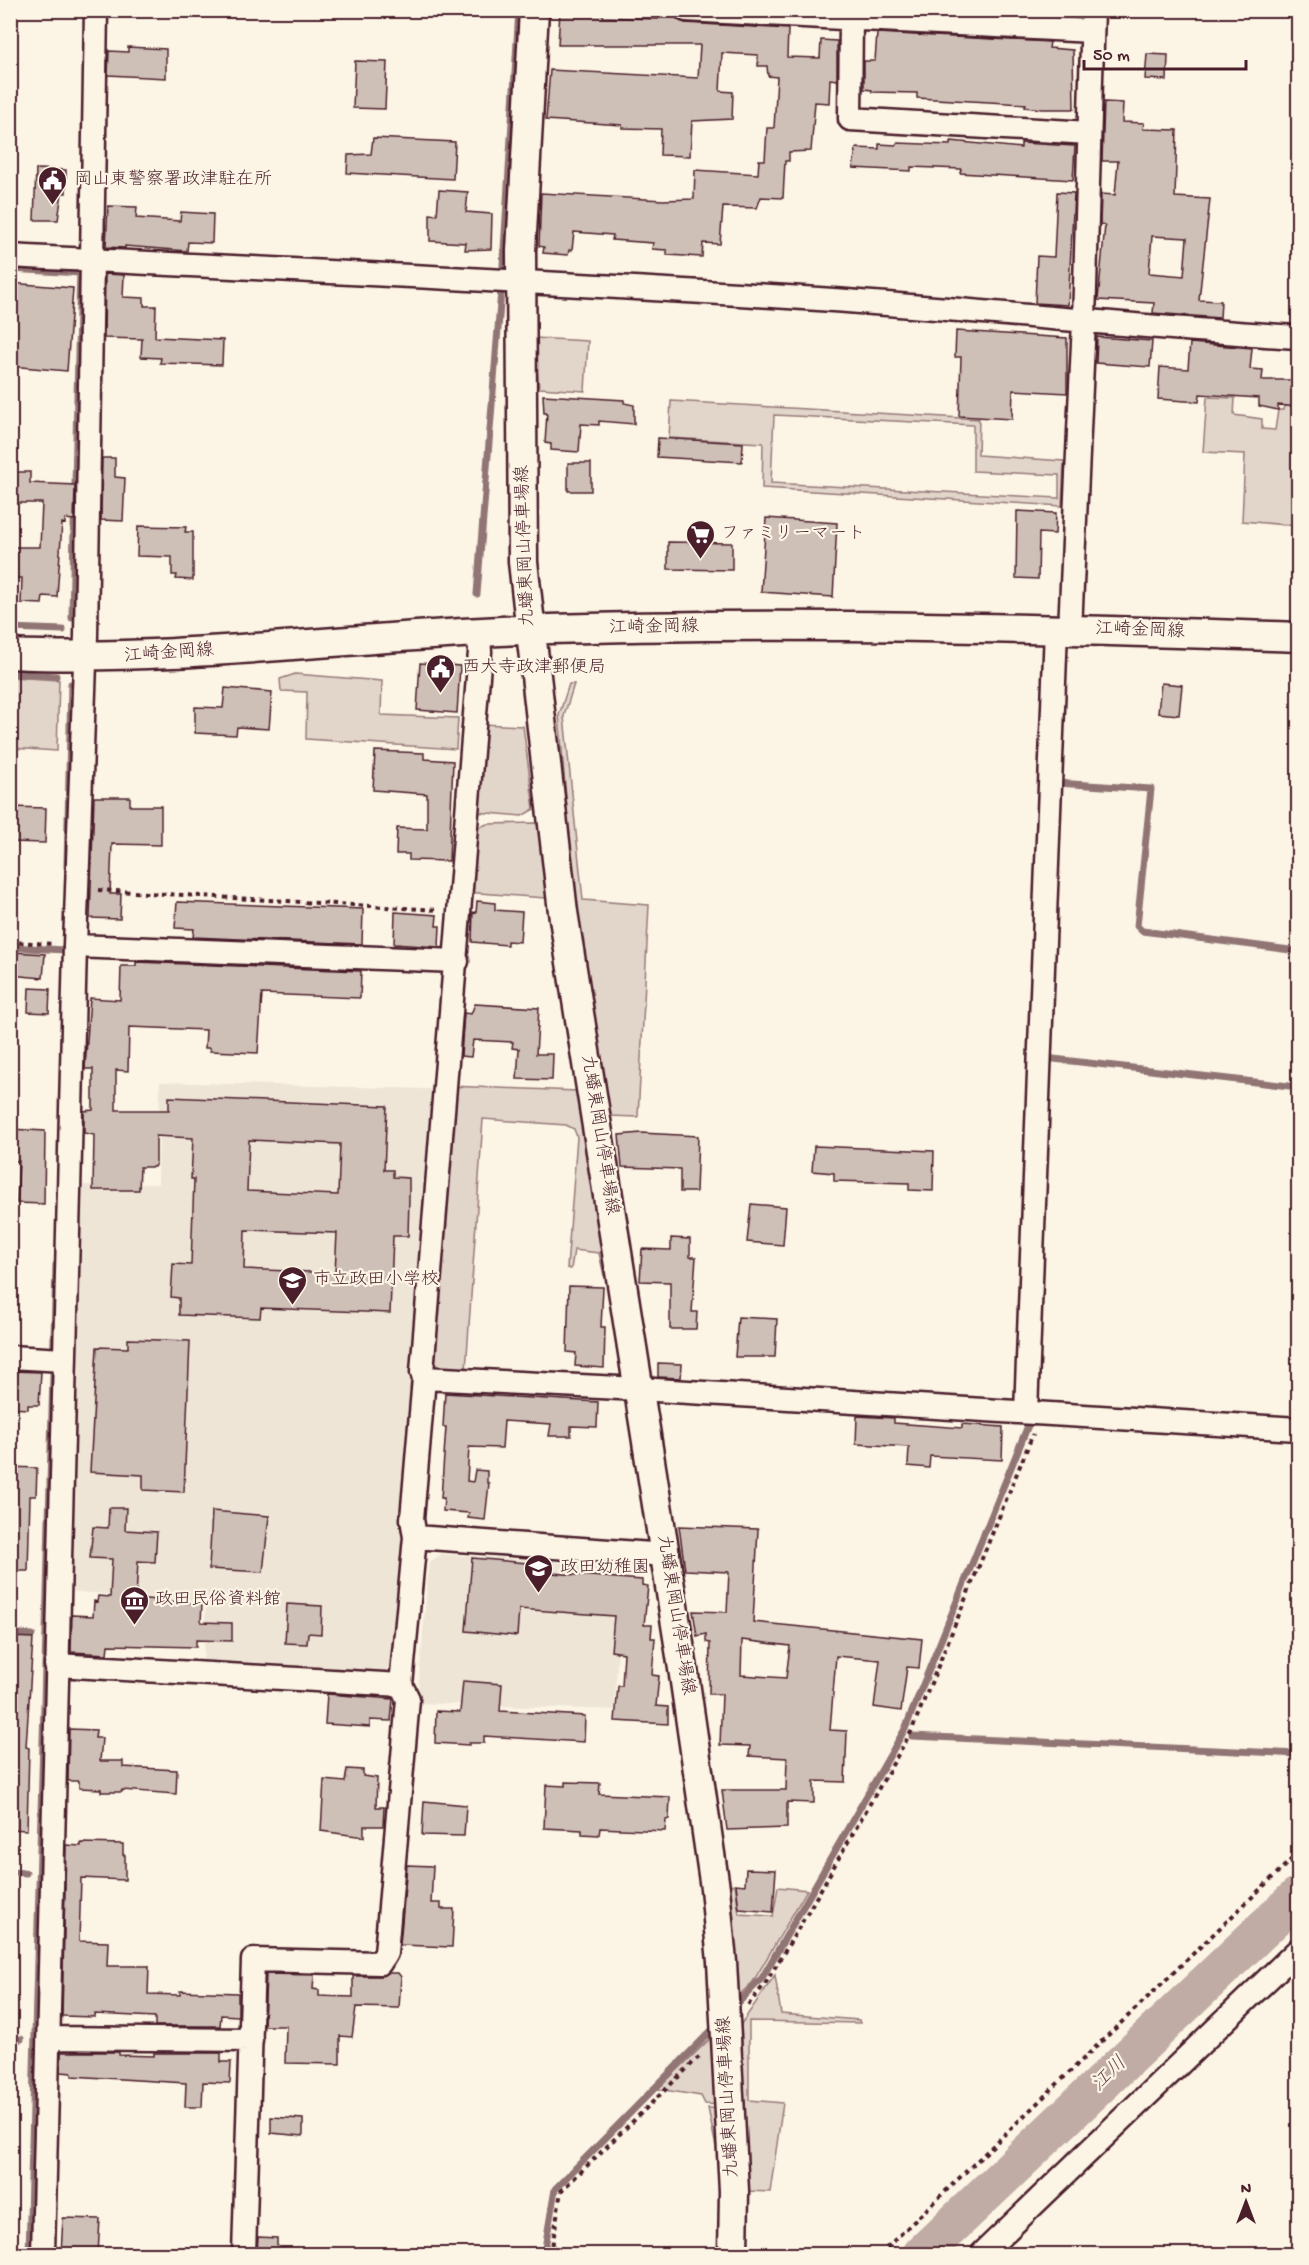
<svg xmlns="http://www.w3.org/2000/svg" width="1309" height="2265" font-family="'Gochi Hand','Klee One',sans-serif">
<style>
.built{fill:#eee5d7}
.green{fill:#e2d5ca;stroke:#967a7a;stroke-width:1.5;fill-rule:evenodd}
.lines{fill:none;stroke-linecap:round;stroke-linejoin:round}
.stream{stroke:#917474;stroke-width:7}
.river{stroke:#c0aca5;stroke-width:39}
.building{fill:#cfc0b7;stroke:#4a1f2b;stroke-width:1.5;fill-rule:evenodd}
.minor-casing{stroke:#4a1f2b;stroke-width:27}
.major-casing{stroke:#4a1f2b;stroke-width:33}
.path{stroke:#4a1f2b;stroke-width:4;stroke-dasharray:4.5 4.5;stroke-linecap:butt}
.minor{stroke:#fcf5e5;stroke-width:22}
.major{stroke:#fcf5e5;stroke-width:28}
.labels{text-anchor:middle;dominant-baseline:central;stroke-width:4.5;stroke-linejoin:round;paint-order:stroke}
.poi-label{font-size:18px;fill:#4a1f2b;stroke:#fcf5e5;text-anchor:start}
.street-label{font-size:18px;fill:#4a1f2b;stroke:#fcf5e5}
.water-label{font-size:20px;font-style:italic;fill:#6d4950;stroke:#fcf5e5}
</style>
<rect width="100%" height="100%" fill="#fcf5e5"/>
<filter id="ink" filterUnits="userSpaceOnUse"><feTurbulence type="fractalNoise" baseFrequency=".0167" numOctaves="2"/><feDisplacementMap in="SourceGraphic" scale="12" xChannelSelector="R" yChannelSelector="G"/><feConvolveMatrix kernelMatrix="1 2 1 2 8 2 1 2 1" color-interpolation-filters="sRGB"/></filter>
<g filter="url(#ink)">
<!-- built -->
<path class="built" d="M160 1082 432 1089 410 1384 414 1390 405 1542 393 1663 381 1675 203 1663 206 1601 65 1591 77 1185 158 1184Z
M442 1554 624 1566 614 1710 417 1703 429 1562Z"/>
<!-- green -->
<path class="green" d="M534 338 588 341 585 391 539 388Z
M1207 397 1235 398 1234 415 1262 419V429L1275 430 1278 410H1283L1284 406 1298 407V526L1242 521 1245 454 1203 452Z
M671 401 979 419 978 455 1064 461 1062 506 762 488 763 443 669 438ZM774 415 973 425V471L1059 475V498L771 483Z
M295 674 382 681 381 715 458 718 456 749 306 739 307 692 281 691 280 679Z
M11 677 59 680 57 751 11 748Z
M569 684H574L564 716 583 900 649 905 638 1117 608 1116 575 903 559 715Z
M482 724 523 726 534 809 522 816 476 812Z
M535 823 540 826 549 896 546 898 465 892 472 830 487 824Z
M449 1086 577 1091 608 1277 604 1276 599 1253 574 1250 571 1269 567 1268 577 1137 574 1129 566 1125 483 1119 466 1370 434 1367 429 1360Z
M735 1884 739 1914 773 1916 778 1887 807 1890 753 1982 737 1997 727 1885Z
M775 1975 781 2014 859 2020 860 2023 749 2021V2100L783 2103 770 2192 748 2191 741 2024Z
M717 2032 722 2105 705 2104 701 2096 658 2089Z
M708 2108 722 2109 721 2244 718 2157Z"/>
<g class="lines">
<!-- stream -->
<path class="stream" d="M503 266 519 10
M10 269 80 273
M477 594 501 291
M72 618 80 268
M10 628 63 630
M10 673 56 676
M1056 783 1151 789 1137 926 1142 931 1298 951
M67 867 71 684
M10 947 65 950
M1045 1058 1298 1087
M10 1633 32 1635
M912 1736 1298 1754
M10 1872 26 1873
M739 2002 762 1978 905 1729 1029 1423H1035
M10 2039H21
M29 2254 56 1265
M544 2254 555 2189 715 2027"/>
<!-- river -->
<path class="river" d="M922 2254 1298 1896"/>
</g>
<!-- building -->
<path class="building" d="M560 11 603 13V17L658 19V17H675L685 23 788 29 787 57 820 58 821 40 837 41V80L830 79 829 103 815 102 811 151 789 152V161H785L783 198 761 197 757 208 723 207 720 244 703 243 702 257 667 255V250L652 249 653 243 612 240 613 235 574 232 572 250H569L568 255 543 253 544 247 539 246 541 193 663 200 694 199 695 170 758 174 759 160H765L767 128H774L777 77 768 76 767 66H758V55L722 53 720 91 733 92 732 119 692 121 690 156 660 155 661 129 622 128V125L546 120 550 70 698 78 700 45H558Z
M877 33 1050 42 1049 48 1073 50 1074 109H1042L1025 107 1026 104 917 98V93L872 92V90L864 89V61H875Z
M128 47 166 49V78L108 75 109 51 128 52Z
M1147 54 1168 55 1167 80 1145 79Z
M355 61 387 62 385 109 353 108Z
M1104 102 1123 103 1122 122 1144 123 1143 129 1177 130 1175 197 1210 199 1199 300 1221 301 1220 318 1153 313 1154 303 1098 300 1105 225 1100 224 1101 194 1115 195 1118 161H1102ZM1152 236 1187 238 1184 276 1149 273Z
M373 138 455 142 453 179 347 173 348 155 371 154Z
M951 141 1021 148V143L1075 146 1073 180 960 173 961 169 911 167V171L853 168 856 148 879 149V144L896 145 897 143 950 145Z
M36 169 66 170V193H62L58 220H34Z
M439 190 468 192 466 212 492 214 491 249 465 250 466 243 430 241V214L437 215Z
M1057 192 1074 193 1068 305 1035 303 1037 256 1054 257Z
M108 206 137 207 136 218 180 221 181 212 213 214 212 243 188 242 187 251 125 246V248L106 247Z
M105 274 124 275 123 297 144 298V306H156L155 337 223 340 222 365 160 363 161 358 141 357 142 339 104 338Z
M10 283 73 288 67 371 10 366Z
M956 331 1067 338V393L1013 390 1012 419 959 416 961 357H955Z
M1097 337 1152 341 1150 367 1096 363Z
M1190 343 1252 348 1250 369 1263 370 1262 380H1299V407L1278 405V410L1259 406V398L1200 394 1199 402 1158 399 1160 367 1188 369Z
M543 395 624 400V403L634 405V424L599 421V425L581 424 579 452 551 450V444L545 443 547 413H544Z
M658 438 743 443 742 462 657 457Z
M102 458H115V477L125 478 123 521 101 520Z
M568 463H591V491H568Z
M10 472H30V483L75 485 74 520 65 519V524L62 523 57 597 43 596 42 604 21 603 22 578H10V547H40L42 503H10Z
M1017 511 1056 513 1055 534 1039 533 1038 579 1016 578Z
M766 518 837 523 833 597 761 592Z
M138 526 186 527 185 532H193V580L176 579 177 575H172V557L137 556Z
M668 542 732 543V570L668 569Z
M420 663 460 666 457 713 417 710Z
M1161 683 1182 685 1179 715 1158 713Z
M225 688 272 692 269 729 237 727 236 735 195 733V707L223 708Z
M375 751 424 753V759L453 761 449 861 409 860V854H396L397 828 427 829V794L373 790Z
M94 797H130V806H161V845L112 844 110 894H121L120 919 90 918Z
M10 807 46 808 45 843 10 842Z
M477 901 495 903V910L522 912 520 942 507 941V945L472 942 473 912 476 913Z
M177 902 363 909 362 944 193 937 194 929 175 928Z
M395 912 437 915 436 926H440L439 947 394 944Z
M12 952 45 954 43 978 10 975Z
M136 962 361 971 360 998 262 994 258 1053 210 1051V1048H205L206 1030 129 1027 128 1071 116 1070V1110H169V1097L387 1106 384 1170H393V1177L409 1178V1198L408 1236H393L390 1313 261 1308 260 1318 179 1315V1298L171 1297 173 1264 191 1265 194 1179H191L193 1138 156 1136V1163L154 1167H140L139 1190H93L94 1135 84 1133V1111L93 1110V1069H85L90 998 120 1000 121 966H136ZM249 1140 340 1144 338 1195 247 1191ZM245 1230 337 1233 335 1273 244 1269Z
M29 988 50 989 49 1013 28 1012Z
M475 1004 539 1008 536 1054H553L552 1080 517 1079 519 1049 512 1048 513 1042 473 1040 471 1057 461 1056 464 1013 471 1014Z
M10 1129 45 1131 44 1204 17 1203 19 1161H10Z
M641 1133 698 1136 696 1192H680V1169L622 1167 619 1135Z
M814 1146 934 1151 933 1191 909 1190V1183L834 1181V1173L812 1171Z
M751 1204 786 1207 783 1245 747 1242Z
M671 1238 690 1239V1257H696L692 1312H697L696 1329H670V1282L640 1281 642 1249 671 1250Z
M569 1286 603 1287 601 1327H605L604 1368 575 1366 576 1353 567 1352Z
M738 1317 777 1319 775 1357H735Z
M128 1339 190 1341 184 1492 143 1490V1475L90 1472 97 1347 128 1348Z
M658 1363 682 1364 681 1378 658 1377Z
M10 1371 41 1372 39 1405H28V1409L10 1408Z
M445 1393 598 1402 597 1427 571 1426V1436H549L551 1424 504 1421 502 1448 469 1447 467 1481 473 1482 475 1470 487 1471V1483H489L485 1520 468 1518 469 1513 443 1511 444 1498H441L446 1427H443Z
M857 1416 894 1418V1423L962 1428V1424L1003 1427 1002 1460 930 1456 929 1468 908 1466 909 1447 856 1444Z
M10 1467 37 1468 36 1496H30L28 1571H10Z
M109 1508H126L125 1530 157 1532 155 1562 138 1561 136 1598 202 1604 201 1622 232 1623V1641L196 1640V1647L108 1645 107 1654 71 1652 72 1615 93 1616 94 1601 97 1602 98 1596 110 1597 112 1559 90 1558 93 1527 108 1528Z
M212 1511 269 1516 263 1572 209 1569Z
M679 1526 758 1529 753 1622 922 1639 919 1668 907 1667 901 1711 874 1707 880 1660 836 1656 830 1730 847 1731 845 1782 814 1781V1803L787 1802V1828L727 1830 722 1790H786L787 1758 749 1756 750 1746 720 1745 722 1694H709L710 1643 706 1642V1634L697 1636 693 1611 727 1612 729 1572 685 1570ZM742 1640 790 1646 786 1678 741 1675Z
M472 1558 527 1563 526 1571 642 1580V1585L648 1586 644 1625H652L651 1638H655L652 1675 659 1676 656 1706 668 1707V1724L615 1721 618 1686H622L624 1653 611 1651 614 1616 519 1609 517 1636 466 1631Z
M287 1604 322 1606 321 1634 308 1633 307 1644 285 1643Z
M10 1637 33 1638 26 1747 29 1748 27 1830 10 1829Z
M463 1681 502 1684 500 1711 585 1716 584 1742 484 1736V1743H469V1745L435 1743 436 1711 460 1712Z
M327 1694 393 1699 391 1721 370 1720V1727L325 1724Z
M69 1729 96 1730 95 1738H102L100 1761H123V1767L177 1770 176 1794 122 1790V1792H101V1789L79 1788V1781H68Z
M347 1769 363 1770V1776L377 1778 376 1807H384L383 1826H364V1837L321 1831 324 1780 345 1782Z
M565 1782 600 1783 599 1794 670 1797 669 1819 666 1820 665 1831 600 1828 599 1835 582 1834V1830L544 1828 546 1785 565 1786Z
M424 1801 466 1805 464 1836 422 1835Z
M81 1843 123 1844V1855H125V1880L81 1878 79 1941 108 1942 107 1966H149L148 1994 180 1995V1991L238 1993V2016L221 2015 220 2026H155V2017L95 2014V2017L62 2016 66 1845 81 1846Z
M407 1865 433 1866 431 1903H441V1909H454L452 1947 400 1945Z
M746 1869 776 1870 773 1912 739 1909 736 1884 745 1885Z
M388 1973H398L401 1977 399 2008 356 2007 352 2037 340 2036V2064L285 2063 286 2026H264L266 1974 314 1975 313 1989 319 1990V1996L353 1997V1976H380Z
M61 2052H119V2055L154 2056V2053H221V2062H231L230 2083 203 2082 202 2107H185L186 2083 72 2076V2073L61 2072Z
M271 2117 303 2119V2136L271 2133Z
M63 2218 100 2219 98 2254H61Z
M258 2237 277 2238V2254H257Z"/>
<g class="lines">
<defs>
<path id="minor" d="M686 10 1092 31
M851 18 850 119 1089 133
M10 256C285 270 559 282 833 300 989 311 1143 328 1298 337
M1070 629 1084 321 1093 10
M75 946 457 961
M10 1357 64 1360
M424 1378 639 1389 1298 1429
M1026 1412 1056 629
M415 1537 666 1555
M56 1665 401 1685
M49 2038 251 2040
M43 2254 75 946 86 635 96 10
M244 2254 253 1960 380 1963 386 1953 408 1699 401 1685 415 1537 412 1519 424 1378 422 1372 480 652 479 632
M982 2254 1298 1950"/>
<path id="major" d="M534 10 521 251 523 562 563 912 684 1675 715 1888 722 1962 734 2191 733 2254
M10 654C181 662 351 636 521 630 780 621 1040 628 1298 637"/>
</defs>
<!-- minor casing -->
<use href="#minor" class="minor-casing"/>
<!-- major casing -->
<use href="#major" class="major-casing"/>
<!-- path -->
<path class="path" d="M98 890 438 910
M10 942 55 944
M748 2005 765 1984 801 1924 911 1732 1033 1434
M551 2254 561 2191 702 2054
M880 2254 1298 1853"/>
<!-- minor -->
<use href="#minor" class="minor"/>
<!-- major -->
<use href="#major" class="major"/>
</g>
</g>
<!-- icons -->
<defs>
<symbol id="civic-pin" viewBox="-11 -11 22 30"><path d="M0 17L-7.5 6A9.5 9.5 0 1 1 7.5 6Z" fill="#4a1f2b" stroke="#fcf5e5"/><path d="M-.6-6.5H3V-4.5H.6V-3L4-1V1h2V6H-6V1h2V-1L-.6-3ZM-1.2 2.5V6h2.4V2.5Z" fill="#fff"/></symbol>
<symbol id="supermarket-pin" viewBox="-11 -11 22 30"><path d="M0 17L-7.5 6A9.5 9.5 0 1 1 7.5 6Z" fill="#4a1f2b" stroke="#fcf5e5"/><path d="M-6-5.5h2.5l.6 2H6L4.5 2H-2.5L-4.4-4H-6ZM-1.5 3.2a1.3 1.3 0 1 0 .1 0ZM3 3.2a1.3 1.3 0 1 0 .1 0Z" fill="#fff"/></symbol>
<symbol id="school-pin" viewBox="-11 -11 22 30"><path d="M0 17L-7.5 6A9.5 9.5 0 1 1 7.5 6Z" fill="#4a1f2b" stroke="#fcf5e5"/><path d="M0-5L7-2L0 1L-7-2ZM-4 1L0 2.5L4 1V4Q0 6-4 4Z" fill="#fff"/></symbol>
<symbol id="museum-pin" viewBox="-11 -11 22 30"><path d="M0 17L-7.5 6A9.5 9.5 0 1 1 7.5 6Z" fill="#4a1f2b" stroke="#fcf5e5"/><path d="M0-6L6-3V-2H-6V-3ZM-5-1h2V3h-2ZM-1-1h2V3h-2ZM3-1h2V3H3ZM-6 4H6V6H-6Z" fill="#fff"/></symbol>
</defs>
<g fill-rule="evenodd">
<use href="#civic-pin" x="36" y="164" width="33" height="45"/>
<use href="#supermarket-pin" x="684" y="518" width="33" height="45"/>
<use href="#civic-pin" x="424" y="652" width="33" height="45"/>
<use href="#school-pin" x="276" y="1264" width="33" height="45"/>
<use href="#school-pin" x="522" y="1552" width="33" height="45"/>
<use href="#museum-pin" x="118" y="1584" width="33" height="45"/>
</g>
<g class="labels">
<!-- poi labels -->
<g class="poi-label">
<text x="74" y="180">岡山東警察署政津駐在所</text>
<text x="721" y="534">ファミリーマート</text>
<text x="462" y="668">西大寺政津郵便局</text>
<text x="313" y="1280">市立政田小学校</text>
<text x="560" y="1568">政田幼稚園</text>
<text x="155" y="1600">政田民俗資料館</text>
</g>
<!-- street labels -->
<g class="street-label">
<text transform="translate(526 546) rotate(-92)">九蟠東岡山停車場線</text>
<text transform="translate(654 628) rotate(-1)">江崎金岡線</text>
<text transform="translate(1140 631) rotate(2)">江崎金岡線</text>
<text transform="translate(169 654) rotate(-4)">江崎金岡線</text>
<text transform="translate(599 1135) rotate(81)">九蟠東岡山停車場線</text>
<text transform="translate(675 1615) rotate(81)">九蟠東岡山停車場線</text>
<text transform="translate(729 2097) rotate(-93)">九蟠東岡山停車場線</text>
</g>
<!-- water labels -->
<g class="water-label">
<text transform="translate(1110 2075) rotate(-44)">江川</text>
</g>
</g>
<!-- margin -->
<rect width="1309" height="2265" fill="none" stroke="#fcf5e5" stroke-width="36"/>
<rect x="18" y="18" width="1273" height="2229" fill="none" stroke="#4a1f2b" stroke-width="2" filter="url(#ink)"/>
<!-- north arrow -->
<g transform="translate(1246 2202)" stroke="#fcf5e5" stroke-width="4.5" paint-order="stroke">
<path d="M0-4.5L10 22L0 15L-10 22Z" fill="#4a1f2b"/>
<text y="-9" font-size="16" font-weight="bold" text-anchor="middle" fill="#4a1f2b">N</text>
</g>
<!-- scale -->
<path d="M1084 60v9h162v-9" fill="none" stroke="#4a1f2b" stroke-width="3"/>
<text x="1093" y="60" font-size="18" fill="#4a1f2b" stroke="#fcf5e5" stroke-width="4.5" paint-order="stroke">50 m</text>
</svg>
